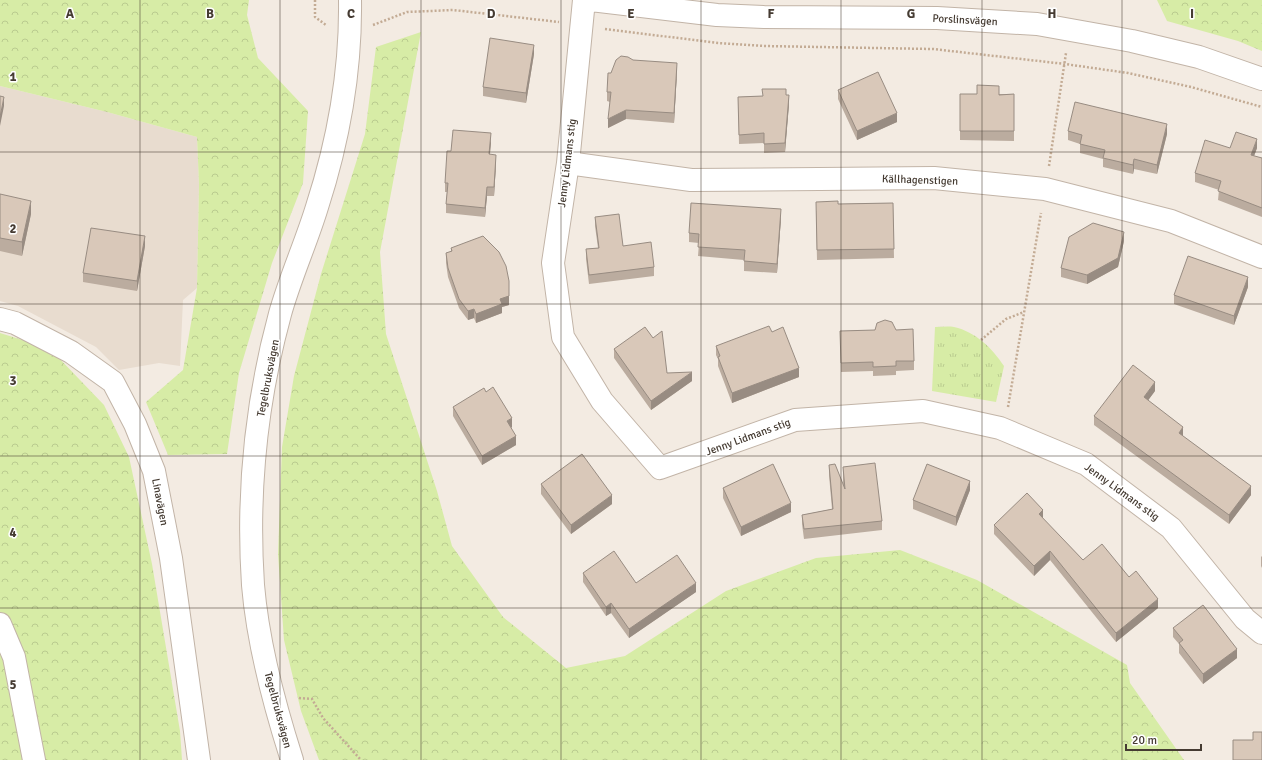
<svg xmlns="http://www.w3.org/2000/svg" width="1262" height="760" font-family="Signika,sans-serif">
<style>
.residential{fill:#e8dccf}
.forest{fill:url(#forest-crowns)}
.park{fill:url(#park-tufts)}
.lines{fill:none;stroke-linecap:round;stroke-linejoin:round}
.street-casing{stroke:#c2b4a7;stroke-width:24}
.path{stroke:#c3ab94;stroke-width:2.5;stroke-dasharray:2 2;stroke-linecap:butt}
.street{stroke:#fff;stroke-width:22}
.wall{fill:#bbac9f}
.shaded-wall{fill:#988c82}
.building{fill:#d9c8b9;stroke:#988c82}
.grid{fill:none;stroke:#453b32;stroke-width:1;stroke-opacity:0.55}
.labels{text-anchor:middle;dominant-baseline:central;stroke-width:3;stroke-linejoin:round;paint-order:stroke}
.street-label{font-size:11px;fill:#453b32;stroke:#fff}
.grid-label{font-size:13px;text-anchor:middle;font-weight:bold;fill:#453b32;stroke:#fff;stroke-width:3;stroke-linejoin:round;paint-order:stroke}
</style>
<defs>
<pattern id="forest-crowns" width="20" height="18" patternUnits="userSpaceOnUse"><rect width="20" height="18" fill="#d7eca6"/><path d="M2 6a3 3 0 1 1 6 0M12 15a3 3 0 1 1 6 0" fill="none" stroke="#bacb8f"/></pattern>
<pattern id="park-tufts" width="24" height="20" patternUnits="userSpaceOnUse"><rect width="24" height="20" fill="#d7eca6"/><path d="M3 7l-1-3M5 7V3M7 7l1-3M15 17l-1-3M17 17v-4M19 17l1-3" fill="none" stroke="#bacb8f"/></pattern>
</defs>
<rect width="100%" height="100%" fill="#f3ebe2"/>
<!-- residential -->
<path class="residential" d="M0 86 107 112 197 137 199 185 197 288 183 300 180 366 159 363 119 370 96 347 18 306 0 301Z"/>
<!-- forest -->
<path class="forest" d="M0 0H249L247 15 258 58 308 111 303 183 272 263 239 373 227 454 168 455 146 402 183 370 197 288 199 185 197 137 107 112 0 86Z
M1157 0H1262V51L1238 41 1167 21Z
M421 32 380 252 386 334 437 491 452 546 503 617 566 668 625 656 726 591 816 558 900 550 977 580 1127 665 1130 683 1184 760H319L301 711 284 640 278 554 282 447 294 376 321 274 365 134 376 47Z
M0 333 29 342 56 355 104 405 129 457 152 564 180 731 182 760H0Z"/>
<!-- park -->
<path class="park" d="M935 327C941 327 948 326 954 327 976 332 992 348 1004 366L996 402 932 391Z"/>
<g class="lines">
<defs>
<path id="street" d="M584 0 568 163 553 263 563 337 602 401 660 468 795 420 923 411 1000 428 1086 464 1171 528 1245 619 1262 633
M591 0 717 15 764 17 937 18 1037 24 1132 41 1199 57 1262 79
M568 163 691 180 934 178 1045 189 1171 221 1262 257
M0 319 15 323 71 352 113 382 135 424 154 471 171 558 199 760
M0 624 14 657 34 760
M292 760C274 704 258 645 253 585 247 495 256 402 280 314 290 278 306 243 317 207 338 142 351 69 350 0"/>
</defs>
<!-- street casing -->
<use href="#street" class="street-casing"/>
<!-- path -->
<path class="path" d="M315 0V17L326 25
M373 25 407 12 453 10 559 22
M605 29 718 43 764 46 933 49 1065 64 1128 73 1191 87 1262 107
M1049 166 1066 53
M981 340 1006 319 1024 312
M1008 407 1041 213
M299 698 312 699 323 718 361 760"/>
<!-- street -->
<use href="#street" class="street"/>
</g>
<!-- wall -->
<path class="wall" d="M534 54 526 103 483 96V87Z
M633 60 677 72 674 123 626 119 608 128 610 102 607 101V92L611 73Z
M838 90 897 122 857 140 838 99Z
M960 94H1014V141L960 140Z
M786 95 789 104 785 152 764 153V143L739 144 738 97Z
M1068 131 1167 134 1157 174 1134 169 1133 174 1103 167V159L1080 153V144L1068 140Z
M491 142 490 154 496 164 494 196H487L485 217 446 213V204L447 192H445V183L451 151Z
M1230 148H1257L1254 156 1262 158V217L1218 200 1219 190 1195 182V173Z
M0 194 31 214 22 256 0 251Z
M893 203 894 258 817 260 816 211 838 204Z
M595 217 623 246 654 267V276L589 284 586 259V249L598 248 595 226Z
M781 218 777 273 744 271V260L698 256 699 243 689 242V233Z
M1124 241 1118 267 1087 284 1061 277V268Z
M145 246 137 291 83 282V273Z
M451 248 509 305 502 307V313L476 323 474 318 468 320 459 308 448 277 446 263V253L451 252Z
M1248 287 1234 325 1174 304V295Z
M896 330 914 361V370L896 371V375L873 376V371L841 372 840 331Z
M772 332 799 377 732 403 718 366V359L716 355V346Z
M614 349 667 373 692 381 651 410 614 358Z
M1155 391 1148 400 1183 437 1251 495 1229 524 1094 425V416Z
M453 407 512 427 511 428 516 445 482 465 453 416Z
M829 465 843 485V467L882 521V530L804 539 802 524V515L832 509 829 475Z
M541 484 612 504 571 534 541 494Z
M723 488 791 512 741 536 723 498Z
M970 490 956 526 913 509V500Z
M1043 519 1083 560 1129 577 1158 608 1116 642 1050 560 1034 576 994 534V525Z
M1262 556V568L1261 566V557Z
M583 573 636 583 696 592 629 638 611 613 606 616 583 582Z
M1173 628 1237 658 1203 684 1179 653V644L1173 637Z"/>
<!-- shaded-wall -->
<path class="shaded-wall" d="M534 45V54L526 103V93Z
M677 63V72L674 123V113Z
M789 95V104L785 152V143Z
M4 97V106L0 126V117Z
M626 110V119L608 128V119Z
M897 113V122L857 140V131Z
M1167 124V134L1157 174V165Z
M491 133V142L489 163V154Z
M1257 139V148L1251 164V155Z
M496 155V164L494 196V187Z
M1134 159V169L1133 174V165Z
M487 187V196L485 217V208Z
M31 201V214L22 256V242Z
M781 209V218L777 273V264Z
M1124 232V241L1118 267 1087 284V275Z
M145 236V246L137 291V281Z
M1248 277V287L1234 325V316Z
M509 281V305L502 307V313L476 323V314Z
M474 309V318L468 320V311Z
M799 368V377L732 403V393Z
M692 372V381L651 410V401Z
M1155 382V391L1144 406V397Z
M512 418V427L507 430V421Z
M1183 427V436L1179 443V433Z
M516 436V445L482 465V456Z
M970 481V490L956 526V517Z
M1251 486V495L1229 524V515Z
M612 495V504L571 534V525Z
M791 503V512L741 536V527Z
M1043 510V519L1039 514Z
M1050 551V560L1034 576V566Z
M696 583V592L629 638V629Z
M1158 599V608L1116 642V633Z
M611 603V613L606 616V607Z
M1237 649V658L1203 684V674Z"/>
<!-- building -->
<path class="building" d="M490 38 534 45 526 93 483 87Z
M621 56 628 57 633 60 677 63 674 113 626 110 608 119 611 92H607L608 73H611L616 60Z
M878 72 897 113 857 131 838 90Z
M977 85 999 86V95L1014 94V131H960V94H977Z
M762 89H786V95H789L785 143 764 144V133L739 135 738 97 763 96Z
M0 96 4 97 0 117Z
M1075 102 1167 124 1157 165 1134 159 1133 165 1103 158 1105 150 1080 144 1082 135 1068 131Z
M453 130 491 133 489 154 496 155 494 187H487L485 208 446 204 448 183H445L447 151H451Z
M1236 132 1257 139 1251 155 1262 158V208L1218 191 1221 181 1195 173 1205 140 1230 148Z
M0 194 31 201 22 242 0 238Z
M838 201V204L893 203 894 249 817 250 816 202Z
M691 203 781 209 777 264 744 261 745 250 698 247 699 234 689 233Z
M619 214 623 246 651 242 654 267 589 275 586 249 599 248 595 217Z
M1093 223 1124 232 1118 258 1087 275 1061 268 1069 237Z
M91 228 145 236 137 281 83 273Z
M483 236 499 252 506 266 509 281V296L500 299 502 304 476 314 474 309 468 311 459 299 448 268 446 253 452 251 451 248Z
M1188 256 1248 277 1234 316 1174 295Z
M885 320 892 322 896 330 913 329 914 361H896V366L873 367V362L841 363 840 331 875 330 877 323Z
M769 326 772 332 783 327 799 368 732 393 718 357 720 356 716 346Z
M645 327 653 338 662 331 667 373 692 372 651 401 614 349Z
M1133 365 1155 382 1144 397 1183 427 1179 433 1251 486 1229 515 1094 416Z
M493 387 512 418 507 421 516 436 482 456 453 407 484 388 486 392Z
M582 454 612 495 571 525 541 484Z
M875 463 882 521 804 529 802 515 833 509 829 465 835 464 845 489 843 467Z
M773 464 791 503 741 527 723 488Z
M927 464 970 481 956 517 913 500Z
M1027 493 1043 510 1039 514 1083 560 1102 544 1129 577 1136 571 1158 599 1116 633 1050 551 1034 566 994 525Z
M614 551 636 583 677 555 696 583 629 629 611 603 606 607 583 573Z
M1203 605 1237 649 1203 674 1179 643 1183 640 1173 628Z
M1253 732H1262V760H1233V740H1253Z"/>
<!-- grid -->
<path class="grid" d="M140 0V760M280 0V760M421 0V760M561 0V760M701 0V760M841 0V760M982 0V760M1122 0V760M0 152H1262M0 304H1262M0 456H1262M0 608H1262"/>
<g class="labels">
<!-- street labels -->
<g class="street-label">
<text transform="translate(965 20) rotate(3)">Porslinsvägen</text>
<text transform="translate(567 163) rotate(-83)">Jenny Lidmans stig</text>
<text transform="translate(920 180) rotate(2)">Källhagenstigen</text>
<text transform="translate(268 378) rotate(-79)">Tegelbruksvägen</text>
<text transform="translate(748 437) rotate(-20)">Jenny Lidmans stig</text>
<text transform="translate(1122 492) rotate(36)">Jenny Lidmans stig</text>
<text transform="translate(160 502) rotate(79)">Linavägen</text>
<text transform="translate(278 710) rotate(75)">Tegelbruksvägen</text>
</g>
</g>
<g class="grid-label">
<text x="70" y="18">A</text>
<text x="210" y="18">B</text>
<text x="351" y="18">C</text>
<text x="491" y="18">D</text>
<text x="631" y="18">E</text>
<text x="771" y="18">F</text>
<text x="911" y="18">G</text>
<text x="1052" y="18">H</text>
<text x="1192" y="18">I</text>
<text x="13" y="81">1</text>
<text x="13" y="233">2</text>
<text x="13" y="385">3</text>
<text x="13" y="537">4</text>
<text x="13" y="689">5</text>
</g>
<!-- scale -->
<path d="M1126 744v6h75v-6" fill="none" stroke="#453b32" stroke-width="2"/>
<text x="1132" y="744" font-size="12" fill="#453b32" stroke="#ffffff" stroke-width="3" paint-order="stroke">20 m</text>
</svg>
